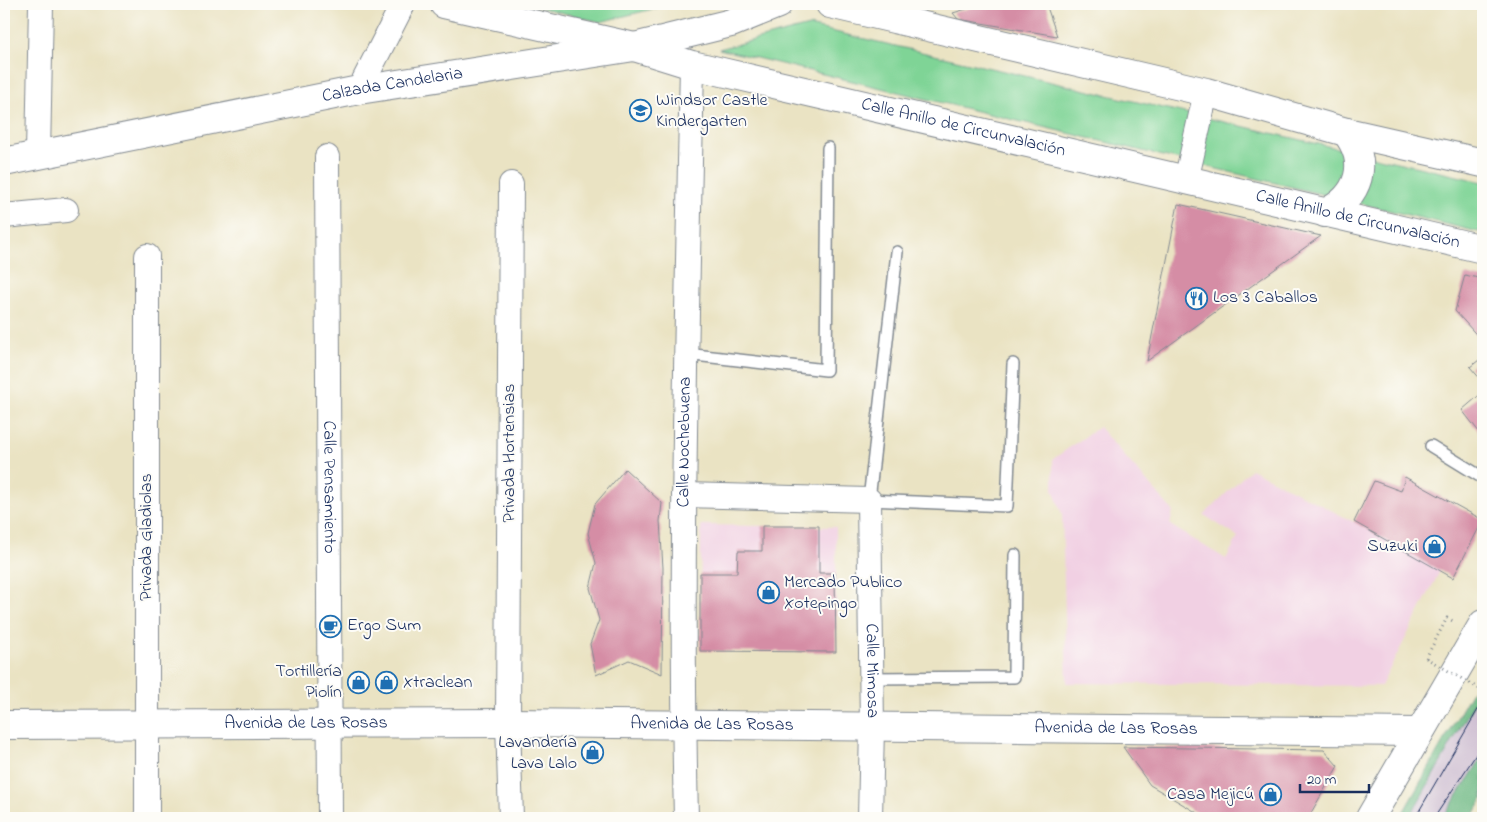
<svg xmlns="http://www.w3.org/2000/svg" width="1487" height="822" font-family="'Indie Flower',sans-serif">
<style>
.built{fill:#f1d0e3}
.industrial{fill:#cebed1}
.green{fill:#7fd496;stroke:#4d827a}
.forest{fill:#67b67f;stroke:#41726e}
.building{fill:#d58da5}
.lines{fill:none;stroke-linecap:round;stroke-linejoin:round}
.lane-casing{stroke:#828990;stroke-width:14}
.street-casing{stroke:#828990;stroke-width:26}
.secondary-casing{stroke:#828990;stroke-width:30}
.highway-casing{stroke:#828990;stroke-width:30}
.path{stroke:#828990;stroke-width:3;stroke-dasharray:1 4;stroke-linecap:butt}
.lane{stroke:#fff;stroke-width:11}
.street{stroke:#fff;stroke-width:24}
.secondary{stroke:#fff;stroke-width:28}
.highway{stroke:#fff;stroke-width:28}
.tram{stroke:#1b2f5e;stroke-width:1}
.path-bridge{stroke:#828990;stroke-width:3;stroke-dasharray:1 4;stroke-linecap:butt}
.labels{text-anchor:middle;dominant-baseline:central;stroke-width:4;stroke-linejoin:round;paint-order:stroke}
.street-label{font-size:18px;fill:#1b2f5e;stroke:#fdfcf7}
.poi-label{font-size:18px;fill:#1b2f5e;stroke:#fdfcf7;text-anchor:start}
</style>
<rect width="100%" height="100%" fill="#fdfcf7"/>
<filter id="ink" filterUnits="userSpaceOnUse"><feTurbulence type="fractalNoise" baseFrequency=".02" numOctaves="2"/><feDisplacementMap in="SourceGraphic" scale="10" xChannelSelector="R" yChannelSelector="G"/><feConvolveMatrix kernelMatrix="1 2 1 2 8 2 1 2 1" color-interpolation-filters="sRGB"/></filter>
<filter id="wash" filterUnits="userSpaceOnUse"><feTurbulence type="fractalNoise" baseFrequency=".0096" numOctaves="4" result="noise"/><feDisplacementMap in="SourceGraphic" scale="20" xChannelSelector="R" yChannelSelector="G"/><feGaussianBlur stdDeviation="1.12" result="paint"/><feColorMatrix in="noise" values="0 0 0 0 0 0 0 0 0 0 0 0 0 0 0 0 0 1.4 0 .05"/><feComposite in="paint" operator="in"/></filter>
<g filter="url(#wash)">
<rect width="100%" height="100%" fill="#eae3c3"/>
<!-- built -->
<path class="built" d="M1099 427 1173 511 1170 525 1226 559 1238 537 1204 515 1251 469 1354 522 1440 571 1381 686 1067 683 1062 514 1053 489V459Z
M701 525 836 527V652L700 651Z"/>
<!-- industrial -->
<path class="industrial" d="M1483 688V756L1443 818H1409Z"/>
<!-- green -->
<path class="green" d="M527 4H673L600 22Z
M809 26 1483 182V233L719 49Z"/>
<!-- forest -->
<path class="forest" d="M1483 672V688L1409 818H1400Z
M1483 756V799L1472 818H1443Z"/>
<g id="blocks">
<!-- building -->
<path class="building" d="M983 4H1046L1057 36 958 19 953 13Z
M1178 204 1321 236 1147 361Z
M1465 275 1483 279V342L1455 311Z
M1483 357V382L1470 367Z
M1483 392V437L1462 410Z
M625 469 662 503 660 521 663 568 662 674 629 660 596 675 590 644 599 620 590 588 596 563 588 533 595 504Z
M1405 477 1483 520 1453 578 1354 522 1374 481 1401 491Z
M762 526H819V573H835L836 652 700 651V573H737L738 551H762Z
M1123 747 1324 750 1338 766 1308 818H1206L1150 785Z"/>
</g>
</g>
<g filter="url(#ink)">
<use href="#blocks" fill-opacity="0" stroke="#828990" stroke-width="1"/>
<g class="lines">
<defs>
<path id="lane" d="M897 252 869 500 1007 506 1013 364
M686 354 826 370 828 148
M1431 446 1483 478
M870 678 1014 677 1015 555"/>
<g id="street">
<path d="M359 90 403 4"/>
<path d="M38 154 41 4"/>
<path id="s1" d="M327 157 330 818"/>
<path d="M1186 181 1206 92"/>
<path d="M511 184 508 723 511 818"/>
<path d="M4 216 66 210"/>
<path d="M147 256V818"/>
<path id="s2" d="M684 495 869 500 872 727 870 818"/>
<path id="s3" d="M686 818C680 567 687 316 692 65"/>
</g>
<g id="secondary">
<path id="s4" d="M444 4 634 47 692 65 1483 249"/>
<path d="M830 4 1206 92 1346 132 1483 163"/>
<path id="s5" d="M4 162 359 90 634 47 731 23 778 4"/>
<path d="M1325 213C1360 196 1370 163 1346 132"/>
<path id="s6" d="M4 725 508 723 1419 732"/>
</g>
<path id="highway" d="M1370 818 1483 624"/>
</defs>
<!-- lane casing -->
<use href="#lane" class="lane-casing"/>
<!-- street casing -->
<use href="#street" class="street-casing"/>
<!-- secondary casing -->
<use href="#secondary" class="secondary-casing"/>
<!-- highway casing -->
<use href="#highway" class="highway-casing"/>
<!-- path -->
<path class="path" d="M652 4 675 9
M1426 658 1447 618 1455 622"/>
<!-- lane -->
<use href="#lane" class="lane"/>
<!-- street -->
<use href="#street" class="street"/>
<!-- secondary -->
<use href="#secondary" class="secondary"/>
<!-- highway -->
<use href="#highway" class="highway"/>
<!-- tram -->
<path class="tram" d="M1415 818 1483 701
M1434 818 1483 744"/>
<!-- path-bridge -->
<path class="path-bridge" d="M1426 658 1483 691"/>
</g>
</g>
<!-- icons -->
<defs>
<symbol id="school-ring" viewBox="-11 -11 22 22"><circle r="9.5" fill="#fdfcf7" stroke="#1f6fb2" stroke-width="1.5"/><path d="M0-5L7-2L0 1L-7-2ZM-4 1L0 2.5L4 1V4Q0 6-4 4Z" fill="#1f6fb2"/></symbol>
<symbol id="restaurant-ring" viewBox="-11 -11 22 22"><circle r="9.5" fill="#fdfcf7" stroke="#1f6fb2" stroke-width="1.5"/><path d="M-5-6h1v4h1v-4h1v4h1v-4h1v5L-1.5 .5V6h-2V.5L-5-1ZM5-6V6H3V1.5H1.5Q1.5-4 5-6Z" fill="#1f6fb2"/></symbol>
<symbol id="shop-ring" viewBox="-11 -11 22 22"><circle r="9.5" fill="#fdfcf7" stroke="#1f6fb2" stroke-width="1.5"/><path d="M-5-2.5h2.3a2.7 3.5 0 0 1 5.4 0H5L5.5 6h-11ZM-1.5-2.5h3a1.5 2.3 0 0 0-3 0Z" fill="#1f6fb2"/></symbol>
<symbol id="cafe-ring" viewBox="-11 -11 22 22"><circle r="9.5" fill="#fdfcf7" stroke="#1f6fb2" stroke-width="1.5"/><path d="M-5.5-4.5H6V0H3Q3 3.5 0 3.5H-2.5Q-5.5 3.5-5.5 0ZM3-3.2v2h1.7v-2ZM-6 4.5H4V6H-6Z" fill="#1f6fb2"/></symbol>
</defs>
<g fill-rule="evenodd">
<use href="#school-ring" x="628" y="98" width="25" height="25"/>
<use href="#restaurant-ring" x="1184" y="286" width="25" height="25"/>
<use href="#shop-ring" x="1422" y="534" width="25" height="25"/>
<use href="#shop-ring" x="756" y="580" width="25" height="25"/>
<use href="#cafe-ring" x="318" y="614" width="25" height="25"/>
<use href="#shop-ring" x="346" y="670" width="25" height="25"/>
<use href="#shop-ring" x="374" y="670" width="25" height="25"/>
<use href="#shop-ring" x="580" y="740" width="25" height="25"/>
<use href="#shop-ring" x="1258" y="782" width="25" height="25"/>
</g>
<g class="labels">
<!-- street labels -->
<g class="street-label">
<text stroke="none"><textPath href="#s5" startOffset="396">Calzada Candelaria</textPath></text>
<text stroke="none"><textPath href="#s4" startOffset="534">Calle Anillo de Circunvalación</textPath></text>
<text stroke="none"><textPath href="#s4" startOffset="939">Calle Anillo de Circunvalación</textPath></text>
<text stroke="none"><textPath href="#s3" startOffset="376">Calle Nochebuena</textPath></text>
<text transform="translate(510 453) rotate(-90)">Privada Hortensias</text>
<text stroke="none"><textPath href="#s1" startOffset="330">Calle Pensamiento</textPath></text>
<text transform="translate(147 537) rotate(-90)">Privada Gladiolas</text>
<text stroke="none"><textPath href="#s2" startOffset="356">Calle Mimosa</textPath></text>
<text stroke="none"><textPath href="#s6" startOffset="302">Avenida de Las Rosas</textPath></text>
<text stroke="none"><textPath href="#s6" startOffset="708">Avenida de Las Rosas</textPath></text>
<text stroke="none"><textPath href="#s6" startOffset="1112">Avenida de Las Rosas</textPath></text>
</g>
<!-- poi labels -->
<g class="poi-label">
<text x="656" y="101">Windsor Castle<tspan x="656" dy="21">Kindergarten</tspan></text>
<text x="1213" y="298">Los 3 Caballos</text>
<text x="1418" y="547" text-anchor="end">Suzuki</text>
<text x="784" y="583">Mercado Publico<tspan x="784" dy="21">Xotepingo</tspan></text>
<text x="347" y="626">Ergo Sum</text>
<text x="342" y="672" text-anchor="end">Tortillería<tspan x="342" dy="21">Piolín</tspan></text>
<text x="403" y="683">Xtraclean</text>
<text x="577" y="743" text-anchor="end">Lavandería<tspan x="577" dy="21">Lava Lalo</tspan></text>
<text x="1254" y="795" text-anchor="end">Casa Mejicú</text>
</g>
</g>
<!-- margin -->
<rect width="1487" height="822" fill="none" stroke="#fdfcf7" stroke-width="20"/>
<!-- scale -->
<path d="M1300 784v8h69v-8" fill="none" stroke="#1b2f5e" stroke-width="2.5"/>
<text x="1307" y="784" font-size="15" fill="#1b2f5e" stroke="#fdfcf7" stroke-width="4" paint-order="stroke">20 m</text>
</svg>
